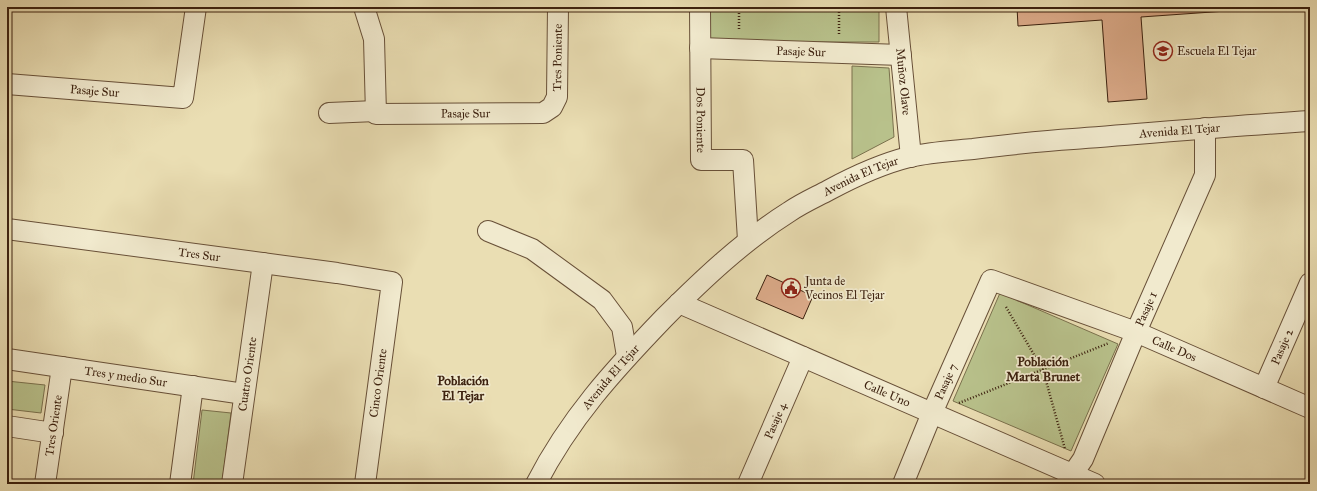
<svg xmlns="http://www.w3.org/2000/svg" width="1317" height="491" font-family="'IM FELL Great Primer',serif">
<style>
.green{fill:#b8c18b;stroke:#7a714d}
.building{fill:#dcab8a;stroke:#3c210f}
.lines{fill:none;stroke-linecap:round;stroke-linejoin:round}
.minor-casing{stroke:#685038;stroke-width:22}
.path{stroke:#3c210f;stroke-width:2.5;stroke-dasharray:1 2;stroke-linecap:butt}
.minor{stroke:#f1eace;stroke-width:20}
.labels{text-anchor:middle;dominant-baseline:central;stroke-width:3.5;stroke-linejoin:round;paint-order:stroke}
.street-label{font-size:12px;fill:#3c210f;stroke:#f1eace}
.poi-label{font-size:12px;fill:#3c210f;stroke:#f1eace;text-anchor:start}
.neighbourhood-label{font-size:13px;font-weight:bold;fill:#3c210f;stroke:#f1eace}
</style>
<rect width="100%" height="100%" fill="#eadeb3"/>
<filter id="stains"><feTurbulence type="fractalNoise" baseFrequency=".005" numOctaves="4"/><feColorMatrix values="0 0 0 0 .2 0 0 0 0 .09 0 0 0 0 .02 0 0 0 .5 -.17"/></filter>
<radialGradient id="worn" r=".72"><stop offset=".6" stop-color="#630" stop-opacity="0"/><stop offset="1" stop-color="#630" stop-opacity=".3"/></radialGradient>
<!-- green -->
<path class="green" d="M696 7H879V42H696Z
M852 66 889 68 894 137 852 159Z
M1000 293 1118 344 1071 451 953 401Z
M7 381 45 385 41 413 7 409Z
M202 410 231 413 222 484H193Z"/>
<!-- building -->
<path class="building" d="M1017 7H1283L1141 17 1147 99 1108 102 1102 20 1018 26Z
M767 275 813 296 803 319 756 299Z"/>
<g class="lines">
<defs>
<g id="minor">
<path id="s1" d="M364 7 374 39 376 114 543 113 552 107 557 97 558 7"/>
<path id="s2" d="M700 7 701 160H743L748 240"/>
<path id="s3" d="M896 7 911 157"/>
<path id="s4" d="M700 48 901 55"/>
<path id="s5" d="M7 84 183 98 196 7"/>
<path d="M329 113 376 111"/>
<path id="s6" d="M7 229 337 273 392 282 365 484"/>
<path d="M488 231 532 249 602 300 622 327 627 356"/>
<path id="s7" d="M679 303 1095 484"/>
<path id="s8" d="M7 359 244 394"/>
<path id="s9" d="M1264 388 1310 283"/>
<path d="M7 426 53 433"/>
<path id="s10" d="M45 484 62 367"/>
<path d="M180 484 193 386"/>
<path id="s11" d="M232 484 263 263"/>
<path id="s12" d="M536 484C570 418 613 371 664 318 703 279 743 241 789 212 802 203 816 197 829 190 855 176 881 164 909 157 930 152 952 151 973 149 1006 145 1039 141 1073 139 1152 133 1231 126 1310 121"/>
<path id="s13" d="M748 484 803 357"/>
<path id="s14" d="M903 484 932 413 991 280 1136 332 1310 408"/>
<path id="s15" d="M1066 484 1083 459 1136 332 1205 175V128"/>
</g>
</defs>
<!-- minor casing -->
<use href="#minor" class="minor-casing"/>
<!-- path -->
<path class="path" d="M739 7V30
M839 34V7
M1006 307 1043 370 1065 449
M959 403 1109 343"/>
<!-- minor -->
<use href="#minor" class="minor"/>
</g>
<!-- icons -->
<defs>
<symbol id="school-ring" viewBox="-11 -11 22 22"><circle r="9.5" fill="#f1eace" stroke="#8f2418" stroke-width="1.5"/><path d="M0-5L7-2L0 1L-7-2ZM-4 1L0 2.5L4 1V4Q0 6-4 4Z" fill="#8f2418"/></symbol>
<symbol id="civic-ring" viewBox="-11 -11 22 22"><circle r="9.5" fill="#f1eace" stroke="#8f2418" stroke-width="1.5"/><path d="M-.6-6.5H3V-4.5H.6V-3L4-1V1h2V6H-6V1h2V-1L-.6-3ZM-1.2 2.5V6h2.4V2.5Z" fill="#8f2418"/></symbol>
</defs>
<g fill-rule="evenodd">
<use href="#school-ring" x="1152" y="40" width="22" height="22"/>
<use href="#civic-ring" x="780" y="277" width="22" height="22"/>
</g>
<g class="labels">
<!-- street labels -->
<g class="street-label">
<text stroke="none"><textPath href="#s4" startOffset="101">Pasaje Sur</textPath></text>
<text stroke="none"><textPath href="#s1" startOffset="337">Tres Poniente</textPath></text>
<text stroke="none"><textPath href="#s3" startOffset="75">Muñoz Olave</textPath></text>
<text stroke="none"><textPath href="#s5" startOffset="88">Pasaje Sur</textPath></text>
<text stroke="none"><textPath href="#s1" startOffset="198">Pasaje Sur</textPath></text>
<text stroke="none"><textPath href="#s2" startOffset="113">Dos Poniente</textPath></text>
<text stroke="none"><textPath href="#s12" startOffset="779">Avenida El Tejar</textPath></text>
<text stroke="none"><textPath href="#s12" startOffset="455">Avenida El Tejar</textPath></text>
<text stroke="none"><textPath href="#s6" startOffset="194">Tres Sur</textPath></text>
<text stroke="none"><textPath href="#s15" startOffset="193">Pasaje 1</textPath></text>
<text stroke="none"><textPath href="#s9" startOffset="45">Pasaje 2</textPath></text>
<text stroke="none"><textPath href="#s14" startOffset="418">Calle Dos</textPath></text>
<text stroke="none"><textPath href="#s11" startOffset="111">Cuatro Oriente</textPath></text>
<text stroke="none"><textPath href="#s8" startOffset="120">Tres y medio Sur</textPath></text>
<text stroke="none"><textPath href="#s12" startOffset="131">Avenida El Tejar</textPath></text>
<text stroke="none"><textPath href="#s14" startOffset="111">Pasaje 7</textPath></text>
<text transform="translate(378 383) rotate(-82)">Cinco Oriente</text>
<text stroke="none"><textPath href="#s7" startOffset="227">Calle Uno</textPath></text>
<text stroke="none"><textPath href="#s13" startOffset="69">Pasaje 4</textPath></text>
<text stroke="none"><textPath href="#s10" startOffset="59">Tres Oriente</textPath></text>
</g>
<!-- poi labels -->
<g class="poi-label">
<text x="1177" y="51">Escuela El Tejar</text>
<text x="805" y="281">Junta de<tspan x="805" dy="14">Vecinos El Tejar</tspan></text>
</g>
<!-- neighbourhood labels -->
<g class="neighbourhood-label">
<text x="1043" y="362">Población<tspan x="1043" dy="15">Marta Brunet</tspan></text>
<text x="463" y="381">Población<tspan x="463" dy="15">El Tejar</tspan></text>
</g>
</g>
<!-- margin -->
<rect width="1317" height="491" fill="none" stroke="#eadeb3" stroke-width="24"/>
<rect x="8" y="8" width="1301" height="475" fill="none" stroke="#3c210f" stroke-width="2"/>
<rect x="12" y="12" width="1293" height="467" fill="none" stroke="#3c210f"/>
<rect width="100%" height="100%" filter="url(#stains)"/>
<rect width="100%" height="100%" fill="url(#worn)"/>
</svg>
